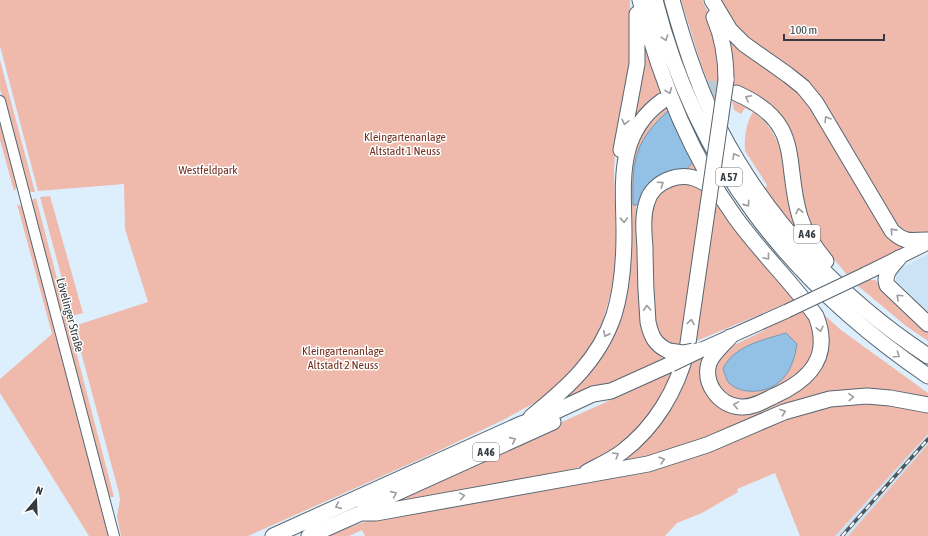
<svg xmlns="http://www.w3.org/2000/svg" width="928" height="536" font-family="'Asap Condensed',sans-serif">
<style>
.built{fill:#cbe3f4}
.green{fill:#efbaac}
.water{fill:#92c1e5;stroke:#7699b4}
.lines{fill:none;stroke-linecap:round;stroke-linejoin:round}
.highway-tunnel{stroke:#bbcbd6;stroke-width:15;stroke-dasharray:15 8;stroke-linecap:butt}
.minor-casing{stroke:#576671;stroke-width:12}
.major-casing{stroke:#576671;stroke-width:15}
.highway-casing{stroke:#576671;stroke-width:17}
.minor{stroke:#fff;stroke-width:10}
.major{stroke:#fff;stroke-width:13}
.highway{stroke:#fff;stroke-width:15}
.rail-casing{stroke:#4f585e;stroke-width:3.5}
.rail{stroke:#fff;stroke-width:2;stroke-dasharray:6;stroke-linecap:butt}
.major-bridge-casing{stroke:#576671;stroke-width:15;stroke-linecap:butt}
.highway-bridge-casing{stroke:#576671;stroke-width:17;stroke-linecap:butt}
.major-bridge{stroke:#fff;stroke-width:13}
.highway-bridge{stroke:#fff;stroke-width:15}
.oneway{stroke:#9a9da0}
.labels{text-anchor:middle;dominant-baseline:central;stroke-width:3;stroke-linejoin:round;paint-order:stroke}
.shield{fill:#fff;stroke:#717679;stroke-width:1}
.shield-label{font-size:11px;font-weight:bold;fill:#343b40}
.park-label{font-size:12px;fill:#732e1d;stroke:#fff}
.street-label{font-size:12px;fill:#343b40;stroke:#fff}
</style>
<rect width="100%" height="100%" fill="#ddeffc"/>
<!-- built -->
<path class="built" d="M928 254V312L896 281V275L899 269Z
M928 434V444L848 536H835Z"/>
<!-- green -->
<path class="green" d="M0 0H630L629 75 616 137 614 170 616 240 614 281 603 320 594 340 582 359 549 395 503 420 434 453 248 536H121L117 516 120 500 119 493 74 326 148 302 125 229 124 184 38 191 0 46Z
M681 0H702C719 32 722 68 716 103L701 64Z
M720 0H928V236L900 232 827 108 740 31Z
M641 21 706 175 692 172 639 205 636 206 640 288 645 322 676 357 609 383 541 414 607 347 633 149 649 120 652 122 668 106 660 93 649 100 634 120Z
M725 27 799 87 910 245 847 275 821 243 811 224 803 201 798 161 770 106 751 92 733 85C735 65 731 46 725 27Z
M0 60 35 192H31L26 189 0 89Z
M732 101C772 115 781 144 789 182 793 200 797 218 801 236L765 189 767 185 745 151C744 140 746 122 753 112L745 108 741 114 734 110Z
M0 114 18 181 17 187 14 191 0 140Z
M681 181 704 186 682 346 666 344 655 331 650 209 661 190Z
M50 196 83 313 72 316 40 197Z
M36 198 114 497H108L31 205 32 200Z
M718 198 797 299 694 342 711 218H714Z
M17 204 21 206 26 212 111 536H89L0 393V379L52 334Z
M866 280H875L928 328V341L906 326 857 285Z
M807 310 813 321 817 349 799 376 794 374C779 392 758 397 736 402L714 384 713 366 726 349 763 331 790 314 792 315Z
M821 312 841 330 928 393V400L859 393 606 469C618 460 631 453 642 444 666 423 684 393 690 362L710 353 705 375 737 410 814 371Z
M677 368 652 417 614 451 587 465 557 474 395 504 392 499 617 397Z
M861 402 885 404 928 411V434L835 536H800L775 473 737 489 738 492 702 513 677 523 665 536H365L362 530 349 536H325L381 516 447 507 639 472 790 415 837 405Z
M928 444V536H848L850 534Z"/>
<!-- water -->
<path class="water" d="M670 109 693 162 685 171 641 205H633C632 158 635 141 670 109Z
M786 333 797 344C795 358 790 374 778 383 765 393 742 395 729 383 726 380 725 373 723 369 733 346 763 340 786 333Z"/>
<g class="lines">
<!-- highway-tunnel -->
<path class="highway-tunnel" d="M662 101C687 88 709 84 736 93"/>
<defs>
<path id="minor" d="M0 101 114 536"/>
<path id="major" d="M865 274 928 243
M700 350 787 311"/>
<path id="highway" d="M640 0C659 76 689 153 735 217 760 252 791 281 816 316 832 357 810 380 774 396 764 401 752 408 740 407 719 405 703 384 709 363 713 353 723 345 730 337
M655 0C696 163 790 282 928 376
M672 0C684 44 698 88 719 128 767 221 841 299 928 356
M712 0 730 30 744 44 788 75 803 87 816 103 892 231C906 244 911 240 928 240
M714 17C723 38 726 57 726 80
M736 93C805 123 783 161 800 217 805 233 815 248 826 261
M621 150 637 64V14
M899 258C892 266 883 274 887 285L928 324
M669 351C655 345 651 336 648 322 646 297 645 273 645 248 644 233 642 217 647 202 650 191 659 183 670 179 688 172 702 180 717 191
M531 417C567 388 599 360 614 315 622 289 624 261 624 234 624 184 615 135 662 101
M587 472C598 466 611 460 622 452 655 427 677 390 687 350L707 212
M361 513H376L648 464 707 445 784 412 830 399 867 396 890 398 928 405
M273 536 521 424 552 413 593 394 611 391 671 364
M309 536 361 513 372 504 553 422"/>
</defs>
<!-- minor casing -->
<use href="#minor" class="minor-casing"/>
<!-- major casing -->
<use href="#major" class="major-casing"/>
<!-- highway casing -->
<use href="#highway" class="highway-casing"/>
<!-- minor -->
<use href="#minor" class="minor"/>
<!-- major -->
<use href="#major" class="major"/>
<!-- highway -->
<use href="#highway" class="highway"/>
<defs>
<path id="rail" d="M842 536 928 439"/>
</defs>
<!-- rail casing -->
<use href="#rail" class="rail-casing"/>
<!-- rail -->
<use href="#rail" class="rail"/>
<defs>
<path id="major-bridge" d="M787 311 865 274"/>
<path id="highway-bridge" d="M707 212 726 80
M669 351 683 353 693 351
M671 364 700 350"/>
</defs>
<!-- major-bridge casing -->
<use href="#major-bridge" class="major-bridge-casing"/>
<!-- highway-bridge casing -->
<use href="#highway-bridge" class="highway-bridge-casing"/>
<!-- major-bridge -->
<use href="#major-bridge" class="major-bridge"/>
<!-- highway-bridge -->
<use href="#highway-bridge" class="highway-bridge"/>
</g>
<!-- one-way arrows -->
<defs><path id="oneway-chevron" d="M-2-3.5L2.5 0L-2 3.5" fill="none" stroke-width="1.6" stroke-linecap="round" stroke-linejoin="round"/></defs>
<g class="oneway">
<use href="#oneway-chevron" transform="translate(665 38) rotate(72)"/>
<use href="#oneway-chevron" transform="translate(669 91) rotate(68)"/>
<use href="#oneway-chevron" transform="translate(748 98) rotate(-153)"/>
<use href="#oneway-chevron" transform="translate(827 119) rotate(-121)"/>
<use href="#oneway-chevron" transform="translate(625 122) rotate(102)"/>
<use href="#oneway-chevron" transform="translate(735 156) rotate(-120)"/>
<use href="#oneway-chevron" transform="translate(661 184) rotate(-34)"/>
<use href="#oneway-chevron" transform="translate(747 204) rotate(55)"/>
<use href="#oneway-chevron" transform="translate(799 211) rotate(-103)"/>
<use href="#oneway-chevron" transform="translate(624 220) rotate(88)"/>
<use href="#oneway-chevron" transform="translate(893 231) rotate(-132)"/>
<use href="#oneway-chevron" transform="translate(767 257) rotate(50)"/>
<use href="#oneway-chevron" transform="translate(899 297) rotate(-137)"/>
<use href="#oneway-chevron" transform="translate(647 308) rotate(-93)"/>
<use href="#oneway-chevron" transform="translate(691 322) rotate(-81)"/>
<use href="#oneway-chevron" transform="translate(820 329) rotate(77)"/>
<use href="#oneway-chevron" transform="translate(606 334) rotate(116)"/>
<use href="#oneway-chevron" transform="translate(897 355) rotate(35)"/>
<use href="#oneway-chevron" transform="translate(851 397) rotate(-4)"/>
<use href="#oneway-chevron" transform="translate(736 405) rotate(-170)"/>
<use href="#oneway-chevron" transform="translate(783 412) rotate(-20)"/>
<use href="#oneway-chevron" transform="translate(513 440) rotate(-24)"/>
<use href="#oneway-chevron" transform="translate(616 455) rotate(-31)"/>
<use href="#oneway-chevron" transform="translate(662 460) rotate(-16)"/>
<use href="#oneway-chevron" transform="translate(394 494) rotate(-24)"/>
<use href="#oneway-chevron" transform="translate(462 496) rotate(-10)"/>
<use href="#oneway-chevron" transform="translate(338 506) rotate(156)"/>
</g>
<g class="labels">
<!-- shield labels -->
<g class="shield">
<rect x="716" y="168" width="26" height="18" rx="3"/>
<rect x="794" y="225" width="26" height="18" rx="3"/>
<rect x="473" y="443" width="26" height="18" rx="3"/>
</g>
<g class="shield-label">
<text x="729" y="177">A 57</text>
<text x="807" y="234">A 46</text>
<text x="486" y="452">A 46</text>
</g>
<!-- park labels -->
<g class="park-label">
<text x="405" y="137">Kleingartenanlage<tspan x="405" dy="14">Altstadt 1 Neuss</tspan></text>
<text x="208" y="170">Westfeldpark</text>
<text x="343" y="351">Kleingartenanlage<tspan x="343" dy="14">Altstadt 2 Neuss</tspan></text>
</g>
<!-- street labels -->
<g class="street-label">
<text transform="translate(70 315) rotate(75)">Lövelinger Straße</text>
</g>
</g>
<!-- north arrow -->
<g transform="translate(36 500) rotate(19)" stroke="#ffffff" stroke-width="3" paint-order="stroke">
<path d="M0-3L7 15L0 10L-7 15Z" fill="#343b40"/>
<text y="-6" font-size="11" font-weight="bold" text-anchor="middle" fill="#343b40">N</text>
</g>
<!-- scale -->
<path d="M784 34v6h100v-6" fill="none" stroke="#343b40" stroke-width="2"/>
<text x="790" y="34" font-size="12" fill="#343b40" stroke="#ffffff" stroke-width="3" paint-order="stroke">100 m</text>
</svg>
